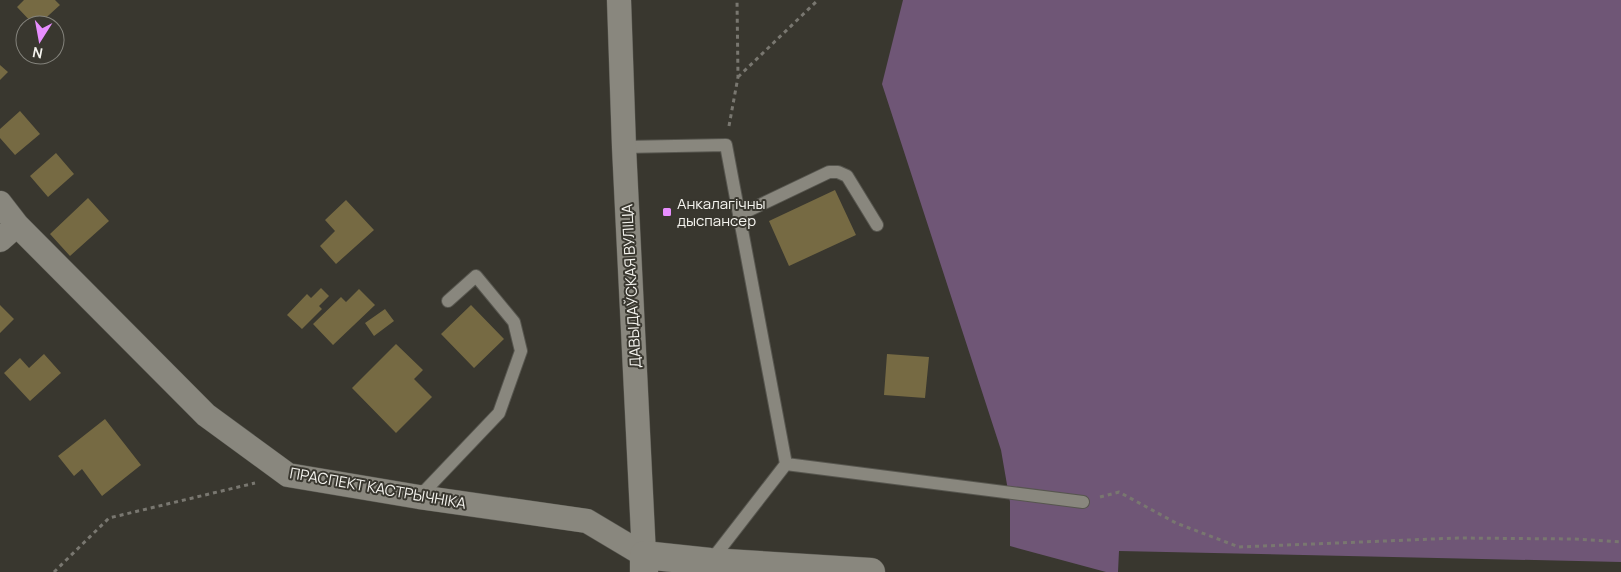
<svg xmlns="http://www.w3.org/2000/svg" width="1621" height="572" font-family="Manrope,sans-serif">
<style>
.forest{fill:#6f5676}
.building{fill:#766a43}
.lines{fill:none;stroke-linecap:round;stroke-linejoin:round}
.service-casing{stroke:#57564f;stroke-width:14}
.minor-casing{stroke:#57564f;stroke-width:25}
.tertiary-casing{stroke:#57564f;stroke-width:29}
.path{stroke:#797770;stroke-width:3;stroke-dasharray:4 4;stroke-linecap:butt}
.service{stroke:#89877e;stroke-width:12}
.minor{stroke:#89877e;stroke-width:24}
.tertiary{stroke:#89877e;stroke-width:28}
.poi-dot{fill:#e88eff;stroke:#39372f;stroke-width:2}
.labels{text-anchor:middle;dominant-baseline:central;stroke-width:4;stroke-linejoin:round;paint-order:stroke}
.poi-label{font-size:15px;fill:#f5f4ef;stroke:#39372f;text-anchor:start}
.street-label{font-size:15px;fill:#f5f4ef;stroke:#39372f}
</style>
<rect width="100%" height="100%" fill="#39372f"/>
<!-- forest -->
<path class="forest" d="M903 0H1621V562L1119 551 1118 572H1106L1010 546V502L1001 450 882 84Z"/>
<!-- building -->
<path class="building" d="M24 0H55L60 5 38 25H34L17 7Z
M0 65 8 72 0 80Z
M20 111 40 134 15 155 0 138V129Z
M56 153 74 174 48 197 30 176Z
M835 190 856 235 789 266 769 221Z
M88 198 109 221 70 256 50 234Z
M346 200 374 230 336 264 320 246 335 231 325 220Z
M321 288 329 296 319 306 322 309 302 329 287 315 307 294 311 298Z
M359 289 375 305 333 345 313 324 341 297 346 302Z
M0 305 14 319 0 333Z
M471 305 504 339 474 368 441 334Z
M385 309 394 321 374 336 365 323Z
M396 344 423 370 414 379 432 397 396 433 352 388Z
M44 354 61 373 30 401 4 373 20 358 29 368Z
M887 354 929 357 925 398 884 395Z
M105 419 141 465 102 496 82 469 74 476 58 456Z"/>
<g class="lines">
<defs>
<path id="service" d="M624 147 726 145 786 464 710 562
M739 215 829 172H838L847 176 877 225
M786 464 1083 502
M419 497 499 413 521 351 514 322 476 276 448 301"/>
<path id="minor" d="M619 0 624 147 644 555
M0 203 17 225 206 415 288 475 419 497 587 521 644 555
M0 240 17 225"/>
<path id="tertiary" d="M644 572V555L710 562 871 572"/>
</defs>
<!-- service casing -->
<use href="#service" class="service-casing"/>
<!-- minor casing -->
<use href="#minor" class="minor-casing"/>
<!-- tertiary casing -->
<use href="#tertiary" class="tertiary-casing"/>
<!-- path -->
<path class="path" d="M738 77 818 0
M729 126 738 77 737 0
M1100 497 1119 492 1176 523 1239 547 1458 538 1574 539 1621 542
M54 572 109 518 255 483"/>
<!-- service -->
<use href="#service" class="service"/>
<!-- minor -->
<use href="#minor" class="minor"/>
<!-- tertiary -->
<use href="#tertiary" class="tertiary"/>
</g>
<!-- markers -->
<rect class="poi-dot" x="662" y="207" width="10" height="10" rx="2.5"/>
<g class="labels">
<!-- poi labels -->
<g class="poi-label">
<text x="677" y="203">Анкалагічны<tspan x="677" dy="17">дыспансер</tspan></text>
</g>
<!-- street labels -->
<g class="street-label">
<text transform="translate(631 286) rotate(-93)">ДАВЫДАЎСКАЯ ВУЛІЦА</text>
<text transform="translate(378 488) rotate(10)">ПРАСПЕКТ КАСТРЫЧНІКА</text>
</g>
</g>
<!-- north arrow -->
<g transform="translate(40 40) rotate(191)"><circle r="24" fill="#39372f" stroke="#84837c"/>
<path d="M0-4L9 19L0 12L-9 19Z" fill="#e88eff"/>
<text y="-8" font-size="14" font-weight="bold" text-anchor="middle" fill="#f5f4ef">N</text>
</g>
</svg>
